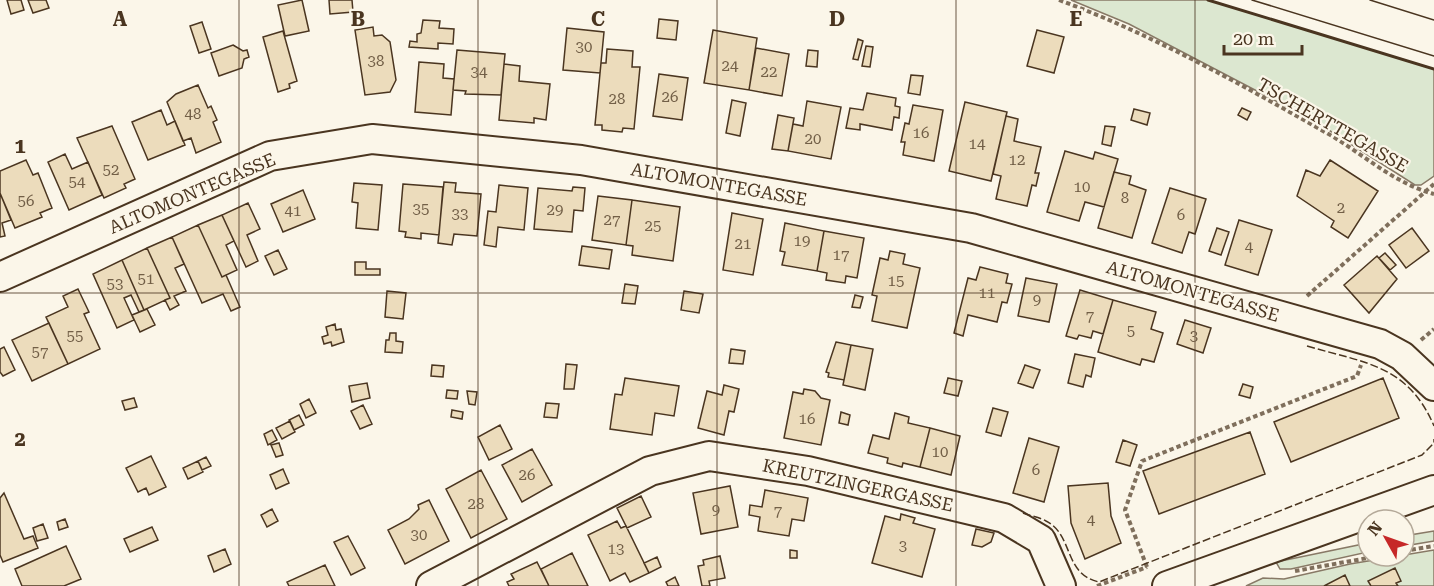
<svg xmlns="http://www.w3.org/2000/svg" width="1434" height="586" font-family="'Roboto Serif',serif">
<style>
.green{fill:#dce7d0;stroke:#887966;stroke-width:1.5}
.building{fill:#ecdcbc;stroke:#4a3520;stroke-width:1.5}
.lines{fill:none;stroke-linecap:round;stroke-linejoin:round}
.minor-casing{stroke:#4a3520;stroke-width:32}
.path{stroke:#7f6f5c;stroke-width:4;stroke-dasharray:4.5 3;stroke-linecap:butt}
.minor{stroke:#fbf6e9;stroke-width:28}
.tram{stroke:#4a3520;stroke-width:1.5}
.fence{stroke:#4a3520;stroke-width:1.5;stroke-dasharray:8 3;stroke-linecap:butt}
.wall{stroke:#4a3520;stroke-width:3}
.grid{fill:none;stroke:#4a3520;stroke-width:1.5;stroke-opacity:0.55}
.labels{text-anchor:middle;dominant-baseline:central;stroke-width:4.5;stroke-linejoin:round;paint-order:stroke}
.number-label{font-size:15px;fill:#725f47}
.street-label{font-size:18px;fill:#4a3520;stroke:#fbf6e9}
.grid-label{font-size:20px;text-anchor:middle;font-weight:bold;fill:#4a3520;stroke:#fbf6e9;stroke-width:4.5;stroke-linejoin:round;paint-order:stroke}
</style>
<rect width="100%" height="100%" fill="#fbf6e9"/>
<!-- green -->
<path class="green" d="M1071 0H1208L1434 69V176L1421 185H1415L1316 122 1129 24Z
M1434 531V541L1404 546V536Z
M1368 543V552L1291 569H1280L1276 562Z
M1434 550V586H1246L1263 578 1284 579 1350 564Z"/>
<!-- building -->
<path class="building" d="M7 0H21L24 10 11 14Z
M28 0H46L49 8 33 13Z
M302 0 309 31 285 36 278 5Z
M329 0H352L353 12 330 14Z
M659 19 678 21 676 40 657 38Z
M423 20 440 21 439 28 454 29 453 44 438 43V49L409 47 410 41 417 42V34L421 33Z
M202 22 211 49 199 53 190 26Z
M373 27 374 36 382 35 390 42 396 80 390 92 365 95 355 30Z
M567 28 604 32 600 73 563 70Z
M713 30 757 38 749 90 704 83Z
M1037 30 1064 37 1054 73 1027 66Z
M283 31 297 81 289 84 290 88 278 92 263 37Z
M858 39 863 41 858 60 853 59Z
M233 45 243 51 247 50 249 57 244 59 242 68 219 76 211 53Z
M866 46 873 47 870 67 862 66Z
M756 48 789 54 782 96 749 90Z
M607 49 633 51 632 67H640L634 129 623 128 622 132 602 130V125H595L601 63H606Z
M457 50 505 54 501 95 465 94 466 91 453 90Z
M808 50 818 51 817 67 806 66Z
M419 62 444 64 443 78 454 79 451 115 415 112Z
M504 64 520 66 519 81 550 84 546 120 534 118V123L499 120Z
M659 74 688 78 682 120 653 116Z
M911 75 923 76 920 95 908 93Z
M198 85 208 108 211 106 217 120 213 122 221 142 196 153 191 138 183 141 167 102 176 94Z
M867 93 896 98 895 106 900 107 899 118 894 117 892 130 860 124V130L846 128 850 108 863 110Z
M732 100 746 103 740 136 726 133Z
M807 101 841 107 831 159 788 151 793 124 803 126Z
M965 102 1007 112 991 181 949 171Z
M913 105 943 110 934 161 903 155 905 142H901L905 123 909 124Z
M1242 108 1251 112 1247 120 1238 115Z
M1134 109 1150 113 1147 125 1131 120Z
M161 110 167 125 175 121 185 145 148 160 132 122Z
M778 115 794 118 788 151 772 149Z
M1006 116 1018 119 1014 141 1041 147 1035 173H1039L1036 186 1032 185 1027 206 996 199 1001 176 993 174Z
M112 126 135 179 124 184 126 188 104 198 77 138Z
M1105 126 1115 127 1111 146 1102 144Z
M1065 151 1093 159 1095 152 1118 159 1104 207 1085 202 1079 221 1047 212Z
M65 154 72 169 88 162 102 195 69 210 48 162Z
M26 160 33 175 38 173 52 208 40 213 42 217 15 228 0 193V171Z
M1330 160 1378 191 1348 238 1331 227 1334 221 1297 196 1306 170 1320 176Z
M1114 172 1131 176 1129 184 1146 190 1132 238 1098 228Z
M444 182 456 183 455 192 481 194 477 236 454 234 452 245 438 243Z
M354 183 382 185 378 230 356 228 358 203 352 202Z
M403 184 443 187 439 235 421 233V239L405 237 406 232 399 231Z
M499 185 528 188 524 230 498 227 496 247 484 245 488 211 496 212Z
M573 187 585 188 583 211 574 210 572 232 534 229 538 188 572 191Z
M1170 188 1206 199 1195 234 1189 232 1182 253 1152 243Z
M303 190 315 219 283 232 271 204Z
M0 193 11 220 2 223 5 236 0 237Z
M598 196 632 200 626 245 592 240Z
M632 200 680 207 673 261 632 255 633 246 626 245Z
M248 203 260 229 247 235 258 261 246 267 222 215Z
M732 213 763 219 753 275 723 270Z
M222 215 234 241 226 245 237 270 222 277 198 225Z
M1239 220 1272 230 1258 275 1225 265Z
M785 223 824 231 817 271 782 265 785 252 780 251Z
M198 225 222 277 226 275 240 307 231 311 223 294 202 303 172 237Z
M1217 228 1229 232 1221 255 1209 251Z
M1412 228 1429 251 1406 268 1389 245Z
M824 231 864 238 857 278 846 276 845 283 826 280 827 273 817 271Z
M172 237 184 264 175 268 186 291 174 296 179 305 170 310 165 300 170 298 147 248Z
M582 246 612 250 609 269 579 265Z
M147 248 170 298 144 310 122 260Z
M278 250 287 269 274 275 265 256Z
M890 251 905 254 903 264 920 268 907 328 872 321 877 296 872 295 880 258 888 260Z
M1385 253 1396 265 1390 270 1379 258Z
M1377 256 1397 279 1369 313 1344 285Z
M122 260 144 310 139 312 131 295 124 298 134 320 117 328 93 274Z
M355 262H366V269H380V275H355Z
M980 267 1008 274 1006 283 1012 284 1007 303 1002 302 997 322 968 315 963 336 954 333 968 278 976 280Z
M1026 278 1057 284 1049 322 1018 316Z
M625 284 638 286 635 304 622 303Z
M78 289 89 312 84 314 100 349 68 364 46 317 68 307 63 296Z
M1080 290 1113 300 1103 334 1093 331 1091 338 1079 335 1077 339 1066 336Z
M387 291 406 293 403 319 385 317Z
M684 291 703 294 699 313 681 310Z
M855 295 863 297 860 308 852 307Z
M1113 300 1156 312 1151 329 1163 333 1154 362 1142 359 1140 365 1098 352Z
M147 309 155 325 140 332 132 315Z
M1185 320 1211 328 1203 353 1177 344Z
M49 323 68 364 32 381 12 340Z
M335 324 336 330 341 329 344 342 332 346 331 342 324 344 322 337 328 335 326 327Z
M390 333H396V341L403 342 402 353 385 352 386 340H389Z
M836 342 851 345 844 380 828 377 829 373 826 372Z
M851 345 873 349 865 390 843 385Z
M4 347 15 370 3 376 0 372V349Z
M731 349 745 351 743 364 729 363Z
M1075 354 1095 358 1091 377 1086 375 1083 387 1068 383Z
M566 364 577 365 574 389H564Z
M432 365 444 366 443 377 431 376Z
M1025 365 1040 370 1033 388 1018 383Z
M625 378 679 386 674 416 655 413 652 435 610 429 615 394 622 395Z
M948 378 962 381 958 396 944 393Z
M1383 378 1399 418 1291 462 1274 422Z
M367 383 370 398 352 402 349 386Z
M1243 384 1253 387 1250 398 1239 395Z
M724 385 739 389 734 412 729 411 724 435 698 428 707 391 722 395Z
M804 389 815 391 821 398 830 400 821 445 784 438 793 392 803 394Z
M447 390 458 391 457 399 446 398Z
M467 391 477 392 475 405 469 404Z
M134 398 137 407 125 410 122 401Z
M309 399 316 413 306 418 300 404Z
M546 403 559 404 557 418 544 417Z
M363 405 372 424 360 429 351 411Z
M993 408 1008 412 1001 436 986 432Z
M452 410 463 412 462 419 451 417Z
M841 412 850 415 848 425 839 423Z
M895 413 909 417 908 423 930 428 920 467 903 463 902 467 887 463 888 458 868 453 873 435 889 439Z
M299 415 304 425 294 430 289 420Z
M290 421 295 432 282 439 276 428Z
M500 425 512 449 489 460 478 437Z
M930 428 960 436 951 475 920 467Z
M272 430 277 440 268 445 264 434Z
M1250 432 1265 474 1159 514 1143 471Z
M1029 438 1059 447 1044 502 1013 493Z
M1123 440 1137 445 1130 466 1116 462Z
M279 443 283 455 276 457 271 445Z
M532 449 552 485 522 502 502 465Z
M151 456 166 487 149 495 146 488 138 492 126 468Z
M206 457 211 466 202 470 198 461Z
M198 461 203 472 188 479 183 468Z
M283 469 289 483 276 489 270 475Z
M481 470 507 519 471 538 446 489Z
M1108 483 1111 516 1121 543 1085 559 1071 523 1068 486Z
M730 486 738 527 701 534 693 493Z
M765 490 808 498 804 521 792 519 789 536 758 531 760 517 749 515 750 505 762 507Z
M4 493 24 539 33 536 38 548 3 562 0 555V498Z
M641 496 651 517 627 528 617 508Z
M429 500 449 541 405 564 388 530 409 519 419 509 418 505Z
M272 509 278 521 267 527 261 515Z
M901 514 915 518 913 523 935 529 922 577 872 563 885 516 900 520Z
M65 519 68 527 59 530 57 522Z
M617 521 621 528 626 526 649 573 630 582 625 573 610 581 588 535Z
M43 524 48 538 37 541 33 528Z
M152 527 158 540 130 552 124 539Z
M976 529 994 533 991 542 982 547 972 545Z
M348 536 365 568 351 575 334 542Z
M66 546 81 579 64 586H22L15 569Z
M225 549 231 564 214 572 208 556Z
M790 550 797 551V558H790Z
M572 553 588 586H549L541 569Z
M720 556 725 578 709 581 710 586H702L698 566 704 565 703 560Z
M657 557 661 567 649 573 644 563Z
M537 562 549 586H509L507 582 514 579 511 574Z
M325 565 335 586H289L287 582Z
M1395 568 1401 581 1396 583 1398 586H1371L1368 581Z
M1345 575 1350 586H1324Z
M675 577 679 586H668L666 582Z"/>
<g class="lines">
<defs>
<path id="minor" d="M0 277 270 156 372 139 581 160 971 228 1380 344 1402 356 1434 386
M431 586 650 471 709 456 808 471 1004 518 1041 540 1061 586
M1167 586 1434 490"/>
</defs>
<!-- minor casing -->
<use href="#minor" class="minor-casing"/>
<!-- path -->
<path class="path" d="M1059 0C1154 35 1244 86 1332 136 1365 156 1396 184 1434 194
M1307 296 1434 184
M1421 340 1434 329
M1404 551 1434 546
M1147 567 1125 510 1142 461 1357 376 1361 365
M1295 571 1379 556
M1097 586 1147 567"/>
<!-- minor -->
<use href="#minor" class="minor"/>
<!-- tram -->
<path class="tram" d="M1252 0 1434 56
M1370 0 1434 20"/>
<!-- fence -->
<path class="fence" d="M1307 346C1365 363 1408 365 1434 426
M1023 513C1030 516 1039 517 1046 521 1074 535 1063 574 1099 582L1422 455 1434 443V439"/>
<!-- wall -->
<path class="wall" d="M1208 0 1434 69"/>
</g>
<!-- grid -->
<path class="grid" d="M239 0V586M478 0V586M717 0V586M956 0V586M1195 0V586M0 293H1434"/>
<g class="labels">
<!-- number labels -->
<g class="number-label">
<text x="584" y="47">30</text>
<text x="376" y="61">38</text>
<text x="730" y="66">24</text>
<text x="479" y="72">34</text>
<text x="769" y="72">22</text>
<text x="670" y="97">26</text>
<text x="617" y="99">28</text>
<text x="193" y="114">48</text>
<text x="921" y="133">16</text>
<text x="813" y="139">20</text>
<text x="977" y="144">14</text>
<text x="1017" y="160">12</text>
<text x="111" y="170">52</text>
<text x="77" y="182">54</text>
<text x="1082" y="187">10</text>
<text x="1125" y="198">8</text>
<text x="26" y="201">56</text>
<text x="1341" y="208">2</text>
<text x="421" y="209">35</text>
<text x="555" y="210">29</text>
<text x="293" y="211">41</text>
<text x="460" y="214">33</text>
<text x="1181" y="215">6</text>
<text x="612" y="220">27</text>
<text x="653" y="226">25</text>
<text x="802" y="241">19</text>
<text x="743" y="244">21</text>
<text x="1249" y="247">4</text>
<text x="841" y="255">17</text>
<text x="146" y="279">51</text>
<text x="896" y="281">15</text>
<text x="115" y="284">53</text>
<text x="987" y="293">11</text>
<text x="1037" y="300">9</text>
<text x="1090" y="316">7</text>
<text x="1131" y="331">5</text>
<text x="75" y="336">55</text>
<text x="1194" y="336">3</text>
<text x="40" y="352">57</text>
<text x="807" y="419">16</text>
<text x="940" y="452">10</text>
<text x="1036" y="470">6</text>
<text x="527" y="475">26</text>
<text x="476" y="504">28</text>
<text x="716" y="510">9</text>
<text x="778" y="511">7</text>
<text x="1091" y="520">4</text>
<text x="419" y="535">30</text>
<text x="903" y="546">3</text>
<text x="616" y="549">13</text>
</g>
<!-- street labels -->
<g class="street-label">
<text transform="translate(1333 125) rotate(30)">TSCHERTTEGASSE</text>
<text transform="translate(719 184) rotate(10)">ALTOMONTEGASSE</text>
<text transform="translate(192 193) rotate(-23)">ALTOMONTEGASSE</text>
<text transform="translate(1193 291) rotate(16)">ALTOMONTEGASSE</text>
<text transform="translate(858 485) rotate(12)">KREUTZINGERGASSE</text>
</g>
</g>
<g class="grid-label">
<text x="120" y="26">A</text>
<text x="358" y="26">B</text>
<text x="598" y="26">C</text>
<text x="837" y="26">D</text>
<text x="1076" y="26">E</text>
<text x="20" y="153">1</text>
<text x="20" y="446">2</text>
</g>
<!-- north arrow -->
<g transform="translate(1386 538) rotate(310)"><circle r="28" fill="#fbf6e9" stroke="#b4a999" stroke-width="1.5"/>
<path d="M0-4.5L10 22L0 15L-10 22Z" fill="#c62828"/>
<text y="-9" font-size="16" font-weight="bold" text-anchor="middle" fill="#4a3520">N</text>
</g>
<!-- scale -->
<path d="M1224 45v9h78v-9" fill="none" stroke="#4a3520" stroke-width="3"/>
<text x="1233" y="45" font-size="18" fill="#4a3520" stroke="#fbf6e9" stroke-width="4.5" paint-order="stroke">20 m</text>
</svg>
